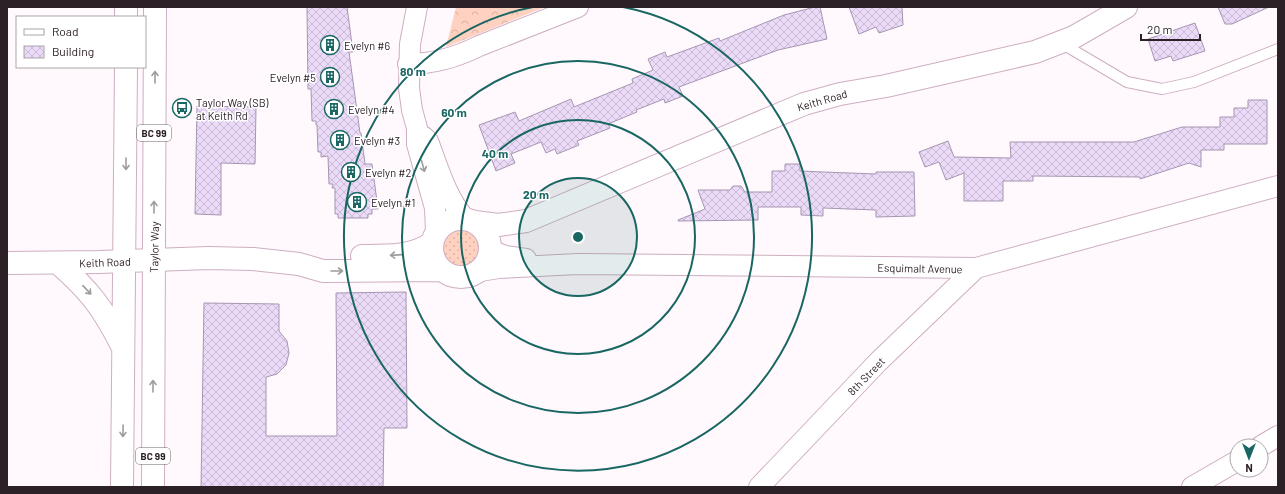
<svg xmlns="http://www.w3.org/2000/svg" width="1285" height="494" font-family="Barlow,sans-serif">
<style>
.grass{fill:url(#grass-dots)}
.forest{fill:url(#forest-crowns)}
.building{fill:url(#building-cross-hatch);stroke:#a696b2}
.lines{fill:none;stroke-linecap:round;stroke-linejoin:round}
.service-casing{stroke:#ceaec2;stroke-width:12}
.minor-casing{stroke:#ceaec2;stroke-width:22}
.tertiary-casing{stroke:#ceaec2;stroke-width:24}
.trunk-casing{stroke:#ceaec2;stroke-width:24}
.service{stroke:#fff;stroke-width:10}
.minor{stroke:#fff;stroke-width:20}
.tertiary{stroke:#fff;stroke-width:22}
.trunk{stroke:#fff;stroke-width:22}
.oneway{stroke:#a09b9e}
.ring{fill:none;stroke:#196663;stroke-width:2}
.labels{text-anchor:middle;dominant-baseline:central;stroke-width:3;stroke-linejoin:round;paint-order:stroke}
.shield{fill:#fff;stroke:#6c6468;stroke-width:1}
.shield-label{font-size:10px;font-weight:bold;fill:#2d2128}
.poi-label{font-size:11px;fill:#2d2128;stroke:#fff;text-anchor:start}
.street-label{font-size:11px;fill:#2d2128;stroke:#fff}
.centre{fill:#196663;stroke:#fff;stroke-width:2}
.ring-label{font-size:12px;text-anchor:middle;font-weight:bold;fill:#196663;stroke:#fff;stroke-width:3;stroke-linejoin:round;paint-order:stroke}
</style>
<defs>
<pattern id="grass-dots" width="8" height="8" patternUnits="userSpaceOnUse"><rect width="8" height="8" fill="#ffd1c0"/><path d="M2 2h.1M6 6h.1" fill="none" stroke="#dbb3a5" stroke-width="1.8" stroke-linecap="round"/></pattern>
<pattern id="forest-crowns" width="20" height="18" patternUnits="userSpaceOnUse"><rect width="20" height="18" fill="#ffd1c0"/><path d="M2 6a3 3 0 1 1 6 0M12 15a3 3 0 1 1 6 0" fill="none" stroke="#dbb3a5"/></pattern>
<pattern id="building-cross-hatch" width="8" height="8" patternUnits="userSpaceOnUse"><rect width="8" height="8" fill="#ebdaf8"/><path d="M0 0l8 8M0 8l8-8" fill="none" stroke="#cabbd5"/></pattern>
</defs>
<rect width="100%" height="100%" fill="#fff8fc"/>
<!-- grass -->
<path class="grass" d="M456 222C463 224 474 226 480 230 500 245 472 289 444 265 441 262 436 258 436 253 435 246 440 236 442 229Z"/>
<!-- forest -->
<path class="forest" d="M456 7H545L446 47Z"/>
<!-- building -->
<path class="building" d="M307 7H347L353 52H349L360 133H361L365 164H372L378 209H372V214H368V218H338V214H335V188H332L333 184H329L328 156 321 157V152H318L317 125H316V121H312L311 89H308Z
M815 7H820L827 39 778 50 679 87 683 96 665 103 664 99 636 110 637 112 608 124 610 128 577 141 579 145 557 154 555 149 546 153 541 142 511 154 515 163 496 171 479 125 515 112 519 121 571 99 574 107 633 83 632 79 653 70 648 59 665 52 667 57 719 38 720 41 784 15Z
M849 7H902L903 25 879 33 876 27 859 34Z
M1218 7H1269L1232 24H1225Z
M1195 23 1205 51 1173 61 1171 56 1155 61 1148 39Z
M1248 100H1267V144H1224V150H1201V167L1189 163 1140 179V177L1033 176V181H1003V201H964V173L946 180 939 162 925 167 919 152 948 141 954 157 1011 158 1010 142H1134L1182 127H1220V117H1234V108H1248Z
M197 106 256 107 255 164 221 163V215L195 214Z
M785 164H800V171L823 172 876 174V172H914L915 216 876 217V210L823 208V216L801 215V207H758V220L678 221V220L705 209 698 190H730L733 186H741L745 192H772V171H785Z
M406 292 407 428H384L383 487H201L204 303 279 304V331L287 341 289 353 286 365 277 374 266 377V436H337L336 293Z"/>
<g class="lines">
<defs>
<path id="service" d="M1061 43 1127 82 1162 89 1194 82 1278 49"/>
<path id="minor" d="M417 7 410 44 409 88 412 110 417 128V144L435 208 436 232
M408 64C433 64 457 57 479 46L578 7
M424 137 428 141C438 167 446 197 465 219
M490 250 505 256 526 259
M480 271 499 268 578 264 976 268 1278 186
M1261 446 1278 436
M759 487 878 362 976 268
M1192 487 1237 461"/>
<path id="tertiary" d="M432 248a29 29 0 1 1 58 0a29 29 0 1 1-58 0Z
M475 222 498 225 526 221 804 104 840 94 886 86 1035 52 1074 37 1126 7
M362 256C386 256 412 257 432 243
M7 263 99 262 208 258 253 259 299 264 323 271 442 270"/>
<path id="trunk" d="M126 17V7
M58 263C90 291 103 308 122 346
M122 487 126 67
M153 487 155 7"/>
</defs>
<!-- service casing -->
<use href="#service" class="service-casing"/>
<!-- minor casing -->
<use href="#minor" class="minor-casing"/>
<!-- tertiary casing -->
<use href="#tertiary" class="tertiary-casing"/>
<!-- trunk casing -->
<use href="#trunk" class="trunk-casing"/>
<!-- service -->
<use href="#service" class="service"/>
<!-- minor -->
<use href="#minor" class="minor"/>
<!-- tertiary -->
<use href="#tertiary" class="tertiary"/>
<!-- trunk -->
<use href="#trunk" class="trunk"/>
</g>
<!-- one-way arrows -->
<defs><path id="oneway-shaft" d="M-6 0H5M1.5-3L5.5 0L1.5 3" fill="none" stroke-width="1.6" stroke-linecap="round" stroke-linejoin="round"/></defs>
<g class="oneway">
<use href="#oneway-shaft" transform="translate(155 77) rotate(-90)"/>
<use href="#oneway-shaft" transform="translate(126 164) rotate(90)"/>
<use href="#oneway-shaft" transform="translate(423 166) rotate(74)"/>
<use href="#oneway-shaft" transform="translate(154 207) rotate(-90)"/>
<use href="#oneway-shaft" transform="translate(396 255) rotate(176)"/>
<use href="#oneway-shaft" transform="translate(337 271)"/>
<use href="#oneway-shaft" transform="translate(87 290) rotate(47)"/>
<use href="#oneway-shaft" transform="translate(153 386) rotate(-90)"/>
<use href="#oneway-shaft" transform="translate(123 431) rotate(91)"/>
</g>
<!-- distance rings -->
<circle cx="578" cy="237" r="59" fill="#196663" fill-opacity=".12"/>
<g class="ring">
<circle cx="578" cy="237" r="59"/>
<circle cx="578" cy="237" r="117"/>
<circle cx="578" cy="237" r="176"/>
<path d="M623 7A234 234 0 1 1 533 7"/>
</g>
<!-- icons -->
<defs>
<symbol id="building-ring" viewBox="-11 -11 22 22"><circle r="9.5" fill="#fff" stroke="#196663" stroke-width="1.5"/><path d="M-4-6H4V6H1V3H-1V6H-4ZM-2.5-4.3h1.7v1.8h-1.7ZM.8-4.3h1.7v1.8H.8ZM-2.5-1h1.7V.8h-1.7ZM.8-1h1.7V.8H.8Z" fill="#196663"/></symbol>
<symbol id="bus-ring" viewBox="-11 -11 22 22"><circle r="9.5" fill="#fff" stroke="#196663" stroke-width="1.5"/><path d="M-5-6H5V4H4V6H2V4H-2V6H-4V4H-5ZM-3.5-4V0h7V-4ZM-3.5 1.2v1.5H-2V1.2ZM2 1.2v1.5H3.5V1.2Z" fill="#196663"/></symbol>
</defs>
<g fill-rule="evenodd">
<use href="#building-ring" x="319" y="34" width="22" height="22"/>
<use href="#building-ring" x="319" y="66" width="22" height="22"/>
<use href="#bus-ring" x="171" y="97" width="22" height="22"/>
<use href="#building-ring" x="323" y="98" width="22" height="22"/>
<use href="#building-ring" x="329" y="129" width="22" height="22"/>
<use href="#building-ring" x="340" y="161" width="22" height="22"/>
<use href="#building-ring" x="346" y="191" width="22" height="22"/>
</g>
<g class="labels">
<!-- shield labels -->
<g class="shield">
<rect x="137" y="125" width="34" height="16" rx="3"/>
<rect x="136" y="448" width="34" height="16" rx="3"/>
</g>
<g class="shield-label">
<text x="154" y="133">BC 99</text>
<text x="153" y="456">BC 99</text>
</g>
<!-- poi labels -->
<g class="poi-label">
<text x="344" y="45">Evelyn #6</text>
<text x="316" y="77" text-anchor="end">Evelyn #5</text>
<text x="196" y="102">Taylor Way (SB)<tspan x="196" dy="13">at Keith Rd</tspan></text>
<text x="348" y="109">Evelyn #4</text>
<text x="354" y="140">Evelyn #3</text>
<text x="365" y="172">Evelyn #2</text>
<text x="371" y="202">Evelyn #1</text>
</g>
<!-- street labels -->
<g class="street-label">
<text transform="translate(822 100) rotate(-16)">Keith Road</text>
<text transform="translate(154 247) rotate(-89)">Taylor Way</text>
<text transform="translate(105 262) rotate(-2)">Keith Road</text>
<text transform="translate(920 268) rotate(1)">Esquimalt Avenue</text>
<text transform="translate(866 376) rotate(-46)">8th Street</text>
</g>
</g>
<circle cx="578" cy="237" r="6" class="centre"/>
<g class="ring-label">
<text x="413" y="76">80 m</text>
<text x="454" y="117">60 m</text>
<text x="495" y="158">40 m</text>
<text x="536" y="199">20 m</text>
</g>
<!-- border -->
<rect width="1285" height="494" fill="none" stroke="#2d2128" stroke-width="16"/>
<!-- legend -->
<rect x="16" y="16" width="130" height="52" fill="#ffffff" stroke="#aba6a9"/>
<rect x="24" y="29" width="20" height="6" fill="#ffffff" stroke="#aba6a9"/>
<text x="52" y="36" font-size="12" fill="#2d2128">Road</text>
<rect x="24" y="46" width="20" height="12" fill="url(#building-cross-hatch)" stroke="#aba6a9"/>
<text x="52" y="56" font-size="12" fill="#2d2128">Building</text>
<!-- north arrow -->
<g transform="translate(1249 458) rotate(180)"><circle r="19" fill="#ffffff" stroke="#aba6a9"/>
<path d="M0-3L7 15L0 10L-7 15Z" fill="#196663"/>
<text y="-6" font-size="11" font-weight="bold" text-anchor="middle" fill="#2d2128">N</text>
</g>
<!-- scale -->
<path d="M1141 34v6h59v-6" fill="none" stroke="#2d2128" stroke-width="2"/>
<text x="1147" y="34" font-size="12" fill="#2d2128" stroke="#ffffff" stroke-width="3" paint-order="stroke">20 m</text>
</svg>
